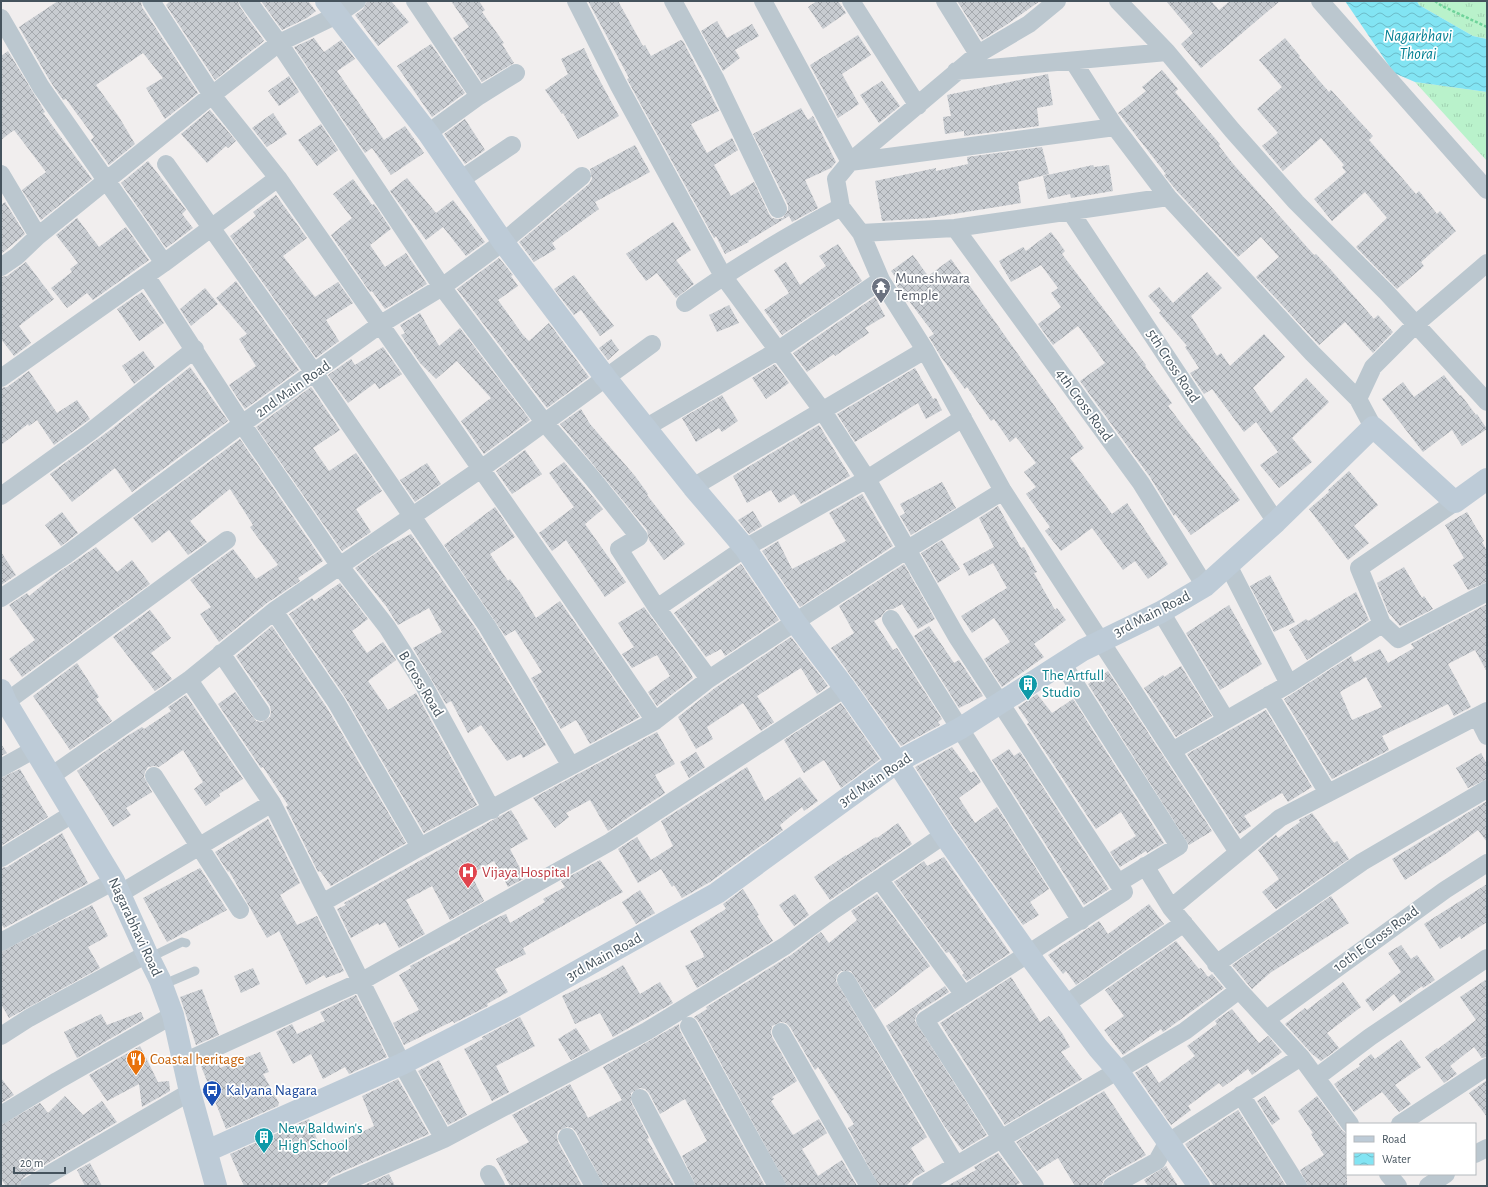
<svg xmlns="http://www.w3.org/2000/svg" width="1488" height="1187" font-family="'Alegreya Sans',sans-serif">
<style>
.grass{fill:url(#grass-tufts)}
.water{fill:url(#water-waves)}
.building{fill:url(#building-cross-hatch);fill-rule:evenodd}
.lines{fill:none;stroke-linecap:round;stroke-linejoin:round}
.path{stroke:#6ed39a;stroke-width:2.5;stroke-dasharray:3 2;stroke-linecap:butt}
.lane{stroke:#bbc7cf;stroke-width:9}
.street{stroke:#bbc7cf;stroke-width:18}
.secondary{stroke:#bdcbd7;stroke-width:22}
.labels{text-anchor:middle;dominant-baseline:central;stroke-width:3.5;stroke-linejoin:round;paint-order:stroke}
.worship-label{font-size:15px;fill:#5b616d;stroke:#fff;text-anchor:start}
.street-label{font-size:15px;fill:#45535d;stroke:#fff}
.culture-label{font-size:15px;fill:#0d838f;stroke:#fff;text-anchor:start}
.health-label{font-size:15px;fill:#be3a42;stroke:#fff;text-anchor:start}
.food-label{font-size:15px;fill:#c56008;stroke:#fff;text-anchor:start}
.transit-label{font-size:15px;fill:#164399;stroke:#fff;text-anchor:start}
.water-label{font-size:16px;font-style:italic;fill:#048093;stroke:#fff}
</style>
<defs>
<pattern id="grass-tufts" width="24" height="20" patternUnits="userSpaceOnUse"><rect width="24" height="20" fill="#b9f2cb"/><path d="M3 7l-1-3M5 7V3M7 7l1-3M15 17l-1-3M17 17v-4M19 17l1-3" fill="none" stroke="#a0d1b1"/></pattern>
<pattern id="water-waves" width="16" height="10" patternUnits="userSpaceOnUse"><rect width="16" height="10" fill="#82e4f3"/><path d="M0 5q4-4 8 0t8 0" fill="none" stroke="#6cbbc8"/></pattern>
<pattern id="building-cross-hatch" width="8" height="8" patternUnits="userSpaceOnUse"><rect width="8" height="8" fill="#c8ccd1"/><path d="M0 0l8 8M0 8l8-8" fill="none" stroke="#a4a8ad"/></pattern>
</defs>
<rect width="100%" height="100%" fill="#f1eeee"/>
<!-- grass -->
<path class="grass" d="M1417 1H1487V39L1473 36 1419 5Z
M1415 82 1487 92V161Z"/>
<!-- water -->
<path class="water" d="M1345 1H1417L1419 5 1473 36 1487 39V92L1415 82 1394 73Z"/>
<!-- building -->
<path class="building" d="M58 1H141L142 7 198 93 165 119 146 88 163 78 143 53 96 85 119 117 135 144 109 165 91 140 94 137 66 99 63 100 50 81 19 27Z
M170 1H238L240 7 264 41 215 80 166 5Z
M261 1H308L316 11 307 18 282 30Z
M367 1H391L409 22 378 46 355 15 363 9Z
M451 1H479L485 10 482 12 504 43 502 44 514 63 482 82 453 38 469 27Z
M588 1H618L643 46 645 45 651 56 681 40 683 41 719 111 691 124 707 153 732 138 738 150 714 165 731 196 754 182 769 214 772 218 778 219 783 218 788 210V205L753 134 801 108 808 120 813 116 836 162 831 168 805 180 818 208 792 222 789 216 748 241 749 242 725 254 716 236 714 238 628 81 627 79 629 78Z
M817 1H838L846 13 823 29 808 7Z
M957 1H1040L1006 25 982 40Z
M1166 1H1211L1219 10 1230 1H1280L1201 68 1181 44 1193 33Z
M717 21 727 38 752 24 759 36 735 50 740 58 723 71 701 31Z
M858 35 871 55 842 74 859 104 838 118 810 65Z
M314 38 324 52 341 40 355 59 337 71 384 140 405 126 424 153 391 175 372 148 365 153 294 47Z
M1285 38 1300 56 1299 57 1329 92 1331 90 1373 136 1369 140 1416 194 1419 191 1437 214 1440 211 1456 231 1421 262 1424 266 1397 289 1356 247 1387 218 1365 192 1332 221 1314 199 1346 172 1342 167 1344 165 1321 138 1283 171 1262 146 1278 133 1257 109 1282 87 1259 60Z
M431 44 465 93 432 117 397 66Z
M584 48 593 68 619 116 578 139 563 113 562 114 545 90 568 74 561 59Z
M8 51 45 112 43 113 92 179 41 220 22 190 46 172 14 130 1 140V56Z
M1162 70 1178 89 1175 92 1220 144 1219 146 1234 165 1299 238 1314 255 1316 254 1331 270 1374 319 1378 315 1393 332 1373 353 1345 322 1319 345 1256 277 1279 257 1261 237 1238 257 1176 190 1164 175 1166 174 1121 116 1118 113 1146 91 1142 87Z
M1048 74 1053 105 1037 108 1039 126 964 136V131L945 134 943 117 951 116 947 95Z
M289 76 299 92 279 106 268 91Z
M882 81 900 106 879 123 860 95Z
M210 110 236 141 228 148 226 146 207 163 181 134Z
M273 113 287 134 267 147 252 128Z
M465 119 485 150 465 164 444 134Z
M321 124 338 150 317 166 298 140Z
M635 145 650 172 595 202 599 209 552 243 556 249 534 262 519 242 589 184 592 179 590 169Z
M1042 147 1049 174 1018 182 1021 203 929 218 882 221 875 181 936 168V171L968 164 967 157Z
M148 161 186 210 182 214 193 228 166 248 121 183Z
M1093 165 1094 167 1109 165 1113 191 1071 198 1070 194 1048 199 1043 176Z
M407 178 436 213 453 200 485 242 466 256 443 227 426 240 390 191Z
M353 179 372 205 374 204 391 229 370 245 385 267 406 253 427 284 385 309 372 291 370 292 331 235 352 218 333 194Z
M276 195 307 238 283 256 315 297 338 282 353 303 326 320 339 341 316 358 230 236 256 216 253 212Z
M5 202 25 234 1 254V205Z
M77 218 99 247 126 227 149 260 93 300 87 293 67 308 51 288 72 272 70 269 78 263 56 235Z
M673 222 691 250 676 260 694 284 676 298 657 273 646 281 626 254Z
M1051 232 1065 251 1062 254 1146 365 1145 366 1172 403 1168 406 1240 500 1191 535 1175 514 1174 516 1150 477 1080 381 1105 363 1078 326 1053 345 1038 324 1061 307 1051 293 1058 288 1041 265 1011 282 999 261 1023 247 1026 251Z
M838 244 862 281 782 335 764 310 789 293 774 270 786 262 800 285 826 266 819 256Z
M913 255 928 276 951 259 1084 448 1070 458 1112 514 1127 503 1168 564 1148 579 1135 561 1123 570 1092 528 1061 551 1045 531 1050 527 1026 494 1036 487 1024 472 1036 463 1016 437 1010 442 994 419 991 421 967 387 965 389 941 357 929 337 934 334 909 301 907 302 894 281 897 279 891 271Z
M499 258 513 275 511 276 518 286 498 300 523 335 529 341 549 323 589 377 547 408 457 289Z
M26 262 54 299 19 326 31 343 14 356 1 339V277L7 276Z
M1207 272 1222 288 1191 316 1217 356 1221 353 1230 366 1264 334 1285 357 1253 388 1271 413 1306 378 1329 402 1292 438 1312 462 1279 488 1260 465 1278 452 1256 422 1244 432 1212 389 1204 394 1190 373 1199 368 1185 347 1187 346 1159 313 1161 311 1148 296 1159 287 1173 303Z
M574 275 614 326 600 336 581 310 574 315 554 289Z
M236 281 299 370 245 409 229 385 256 366 239 339 247 334 216 298Z
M205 288 218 304 191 326 180 309Z
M142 292 164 323 139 341 117 309Z
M875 297 885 316 865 328 869 333 835 356 834 354 807 372 793 353Z
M729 305 739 323 717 332 709 315Z
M420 313 439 346 460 328 530 420 484 454 461 421 491 398 457 361 436 379 420 363 401 335 405 333 400 325Z
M611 339 619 350 608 360 599 348Z
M383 347 402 374 379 389 375 383 348 403 328 375 351 359 355 365Z
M143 351 155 367 134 384 122 366Z
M775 364 789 383 766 399 752 378Z
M190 367 228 421 132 492 115 468 72 502 50 474 113 428Z
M915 368 933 399 936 398 942 410 926 419 918 403 855 442 837 414Z
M29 371 57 413 77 400 90 419 54 445 37 420 29 426 28 424 1 445V388L7 387Z
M1444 375 1460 396 1461 395 1476 415 1477 414 1487 429 1462 446 1452 430 1423 452 1382 399 1403 382 1414 397Z
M311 387 340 430 313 448 329 471 356 453 382 491 356 509 371 532 342 551 256 427Z
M722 395 738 421 722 432 719 428 696 442 682 418Z
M581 409 590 424 635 476 648 494 647 495 685 544 664 560 649 540 647 530 560 424Z
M819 425 850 476 801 504 794 494 779 503 771 490 747 503 733 476Z
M240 439 323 561 298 578 300 581 267 603 219 642 200 614 211 607 190 580 233 549 256 579 278 565 250 527 253 525 230 489 190 521 207 542 188 555 169 530 152 543 133 518Z
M525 450 542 474 512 494 496 471Z
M564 462 603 509 585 524 626 582 605 597 566 540 552 551 539 533 574 507 549 473Z
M427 463 441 484 415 502 400 480Z
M1349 471 1378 505 1354 526 1369 543 1348 560 1309 509 1329 492 1328 490Z
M942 482 956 508 911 535 900 516 905 513 900 504Z
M862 494 893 546 800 607 762 551 778 541 792 569 846 541 829 513Z
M998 506 1021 548 1024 547 1037 572 1034 573 1055 610 1057 608 1066 620 1034 644 1044 657 1002 687 984 659 1010 642 994 618 972 633 961 616 1007 588 993 563 969 576 963 564 994 547 979 518Z
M495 507 515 537 490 554 508 581 510 579 522 595 536 618 560 601 640 717 590 744 576 720 561 729 531 678 542 672 515 630 505 636 444 545Z
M753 511 762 526 749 534 738 520Z
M62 512 78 533 61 546 45 525Z
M1467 512 1484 541 1482 542 1487 551V582L1468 590 1453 565 1464 558 1445 525Z
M411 534 478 632 546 745 523 758 521 754 507 761 481 725 468 733 451 701 446 704 413 648 442 632 429 608 398 625 386 606 355 568 382 549Z
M942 540 960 569 938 583 921 553Z
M96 547 117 572 132 560 150 584 22 677 9 659 35 640 9 605 27 593 29 596 56 574Z
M1 552 16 575 1 585Z
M741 564 779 620 725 656 721 649 706 657 674 613Z
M904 564 935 619 918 629 902 604 893 609 886 610 881 617 874 621 893 650 897 648 942 719 938 722 940 725 901 746 831 648 854 633 839 606Z
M1404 567 1422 598 1424 596 1433 609 1400 626 1388 612 1377 583Z
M1270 575 1295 622 1274 632 1250 586Z
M340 583 368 619 352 631 367 653 383 642 396 660 368 681 388 710 416 693 477 805 424 833 345 697 289 614 312 598 314 601Z
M1356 592 1369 620 1307 660 1289 630 1306 619 1308 621Z
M1487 604V672L1475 650 1448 664 1471 707 1454 716 1448 704 1382 736 1389 750 1332 779 1284 699 1351 656 1354 662 1380 649 1388 663 1414 648 1411 644ZM1366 677 1382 707 1352 720 1340 692Z
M1229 605 1262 664 1220 690 1186 633Z
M644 607 688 668 693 678 657 706 648 692 670 676 657 655 632 668 622 654 634 647 618 623Z
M150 610 171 638 151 653 172 679 155 691 113 637Z
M272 626 327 708 406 843 331 886 320 871 318 872 286 807 288 805 263 767 261 768 218 704 235 692 256 721 262 722 270 717 271 712 270 706 236 656Z
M929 626 954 663 959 660 983 696 959 708 914 636Z
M791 637 828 686 817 694 801 668 757 696 774 722 761 731 743 703 707 727 713 739 696 749 678 717 715 688Z
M77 663 99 697 96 699 112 721 70 750 33 696Z
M1181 666 1212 716 1176 737 1144 688 1163 675 1164 677Z
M1108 671 1212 831 1189 845 1088 684Z
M1037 694 1052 713 1073 699 1164 843 1147 853 1146 851 1120 867 1110 852 1136 836 1121 812 1096 829 1027 724 1029 723 1018 707Z
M186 695 243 779 219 794 220 796 206 806 194 789 203 782 183 750 159 767 154 766 148 767 145 772 144 777 152 792 126 808 131 815 113 827 77 771 124 738 142 727 144 729 171 711 168 707Z
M841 703 880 759 841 788 824 760 804 773 784 740Z
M1266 710 1312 787 1288 802 1282 793 1244 816 1251 826 1239 834 1187 754Z
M657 732 675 764 655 775 665 793 608 831 590 800 566 813 569 817 555 828 533 798Z
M1 744 7 753 1 756Z
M952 747 971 773 974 771 981 782 959 798 975 823 997 807 1049 889 1030 902 1039 915 1023 925 954 828 915 767Z
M1009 749 1014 756 1020 752 1109 889 1084 905 992 760Z
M696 752 705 767 689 778 680 762Z
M1481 753 1487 764V779L1468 788 1456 768Z
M747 767 765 801 800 777 818 801 804 811 802 807 780 825 783 830 710 882 682 898 674 885 672 887 661 869 638 883 618 849 637 837 651 860 673 846 661 821Z
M20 769 48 817 1 846V778Z
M1487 801V842L1478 830 1447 853 1405 880 1392 859Z
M511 810 528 839 510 849 525 878 508 887 494 861 471 874 484 901 450 920 432 886 406 900 425 934 399 948 385 922 379 925 378 923 351 938 337 909 346 905 344 903Z
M1312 813 1334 843 1337 841 1349 859 1276 909 1262 892 1279 879 1258 850 1276 835 1278 838 1300 822 1299 820Z
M268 819 300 883 280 895 297 925 317 916 344 971 326 978 324 975 306 985 279 931 267 938 229 871 228 872 215 852Z
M898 823 912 844 830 900 814 877 846 855V856L876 837 877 838Z
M62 833 88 883 4 928 1 923V868L7 867Z
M944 857 1010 953 967 981 962 975 964 973 949 952 946 953 894 882 924 861 927 866Z
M600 860 623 892 523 948 526 954 495 969 508 992 487 1004 488 1006 454 1023 453 1021 404 1045 393 1023 419 1010 399 975 411 968 410 966 460 940V938L494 919 506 914 510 923 545 902 543 899 565 887 561 881Z
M200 868 227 910 167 942 143 898Z
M1487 884V922L1461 939 1460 936 1440 949 1424 924Z
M743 889 759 915 757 916 773 941 697 988 685 966 704 957 703 953 690 931 726 909 723 904Z
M640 890 655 913 636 924 622 902Z
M795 894 809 915 794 926 779 905Z
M877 894 930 966 875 1009 851 971H841L837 975 836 981 927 1137 911 1148 925 1171 915 1177 906 1186H879L848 1128 854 1124 818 1067 815 1070 790 1027 786 1023 781 1022 772 1026 771 1032 772 1037 797 1081 772 1097 774 1099 771 1101 793 1135 819 1119 827 1133 802 1149 818 1176 842 1160 857 1186H787L698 1021 694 1017 707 1009 706 1007 791 955 821 932 829 943 857 920 851 911Z
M1331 896 1349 923 1270 973 1252 989 1232 965Z
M1149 904 1164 924 1076 985 1066 971 1063 974 1048 955 1099 921 1108 934Z
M92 905 108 936 88 947 100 968 9 1018 1 1004V952Z
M1176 941 1199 969 1201 968 1208 977 1212 974 1224 988 1166 1030 1163 1032 1161 1029 1123 1055 1104 1030 1124 1016 1105 990Z
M1401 945 1411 959 1417 955 1435 980 1423 988 1422 986 1400 1003 1394 994 1373 1011 1365 1000 1401 972 1388 953Z
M623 965 640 994 660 982 673 1003 613 1037 600 1013 575 1024 562 996 607 975Z
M253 968 260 984 241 993 234 976Z
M1011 977 1040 1022 1049 1016 1062 1033 1070 1047 1061 1052 1082 1079 1005 1125 940 1023Z
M1487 979V1057L1482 1058 1474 1047 1450 1066 1457 1074 1444 1083 1425 1057 1437 1048 1438 1049 1476 1020 1460 997Z
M1343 982 1361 1007 1327 1033 1339 1048 1321 1061 1312 1054 1285 1024 1305 1008 1307 1010Z
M945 986 949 992 919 1011 916 1016 915 1021 987 1135 962 1150 945 1127 886 1026Z
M202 989 219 1035 196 1045 180 997Z
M356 995 387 1057 349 1074 345 1067 323 1079 311 1054 293 1064 276 1032 292 1024 297 1034 325 1021 320 1012Z
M1232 1009 1259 1043 1268 1036 1282 1052 1252 1075 1248 1069 1223 1087 1219 1083 1188 1106 1191 1110 1171 1125 1135 1073 1147 1065 1159 1083 1195 1056 1187 1046 1217 1024 1215 1021Z
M141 1012 144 1019 77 1058 64 1032 101 1014 107 1025Z
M520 1017 535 1046 496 1066 509 1092 492 1101 464 1049 483 1039 482 1037Z
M679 1024 680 1031 765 1186H696L682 1156 707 1141 685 1099 660 1114 649 1093 645 1089 640 1088 631 1093V1102L649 1138 647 1139 674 1186H604L576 1132 572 1128 567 1127 558 1131 557 1136 558 1142 582 1186H510L496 1159 529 1142 512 1115 570 1084 588 1118 622 1100 603 1067Z
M576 1028 590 1050 571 1060 558 1039Z
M1401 1040 1421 1067 1395 1085 1411 1104 1399 1112 1382 1092 1354 1112 1334 1084 1360 1066 1359 1064 1371 1054 1375 1059Z
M140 1046 158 1082 169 1081 170 1091 142 1107 139 1084 107 1101 89 1075Z
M260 1052 269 1072 263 1074 279 1103 278 1106 226 1129 201 1066 217 1058 220 1068Z
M439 1060 467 1115 448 1125 418 1071Z
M1 1078 14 1095 1 1103Z
M398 1079 429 1134 332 1176 327 1182 318 1186H244L230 1154 309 1119 321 1149 362 1132 374 1126 362 1096Z
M1487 1080V1117L1469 1093Z
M1104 1091 1146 1155 1107 1177 1103 1181 1102 1186H1075L1058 1158 1037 1171 1016 1142Z
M65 1096 83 1115 102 1101 117 1122 24 1177 19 1186H6L1 1179V1125L40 1103 48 1113Z
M1265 1096 1280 1119 1272 1125 1257 1101Z
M1317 1096 1342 1130 1347 1134V1186H1308L1300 1170 1324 1155 1311 1134 1313 1133 1298 1111Z
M1238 1110 1286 1186H1214L1185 1144Z
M998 1153 1020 1183 1014 1186H947L976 1170 974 1167Z
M90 1163 102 1186H85L77 1170Z
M1166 1166 1178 1186H1148L1144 1180Z
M389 1174 395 1186H362Z"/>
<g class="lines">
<!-- path -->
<path class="path" d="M1435 1 1442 6 1487 27"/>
<!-- lane -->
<path class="lane" d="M149 958 182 942 186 943
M162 985 195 971"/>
<!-- street -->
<path class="street" d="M248 1 279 43 442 287 544 422 593 479 639 537 619 549 657 608 709 679
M415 1 479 96 428 133
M576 1 619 86 723 276 822 410 867 479 957 637 1124 892 925 1020 1002 1140 1035 1186
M673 1 715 78 778 209
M763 1 850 162 1115 127 1168 197 1312 353 1358 399 1373 427
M851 1 918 106
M945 1 978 54
M1057 1 1029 24 978 54 850 162 836 179 841 207 861 233 881 280 925 350 1003 491 1238 852
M1118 1 1167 52 1232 130 1296 202 1387 293 1487 402
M1320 1 1487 190
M1 18 41 87 164 263
M1073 61 1115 127
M956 71 1167 52
M479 96 516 73
M166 164 315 374 487 626 571 766
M1 174 38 236
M278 178 569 595 655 721
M460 180 512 145
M1070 211 1276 522
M955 228 1141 483 1205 586
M861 233 955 228 1168 197
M1 267 17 256 38 236 212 95 279 43 337 15 357 1
M146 276 242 424 339 565 387 627 422 682 492 810
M685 303C735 267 787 236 841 207
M1 378 164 263 278 178 212 95 151 1
M1358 399 1373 367 1416 324 1487 263
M645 428 777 351 881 280
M693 487 925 350
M1 496 90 432 195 349
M1228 565 1289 684
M1 598 66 555 242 424 381 324 442 287 503 242 582 176
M657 608 745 548 867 479 963 418
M274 611 336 702 420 847
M1161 612 1226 720
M891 619 1081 921
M1382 624 1398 639 1487 592
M221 653 261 712
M1062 663 1179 846 1118 883
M189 680 272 803 322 903
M1269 695 1328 793
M6 702 227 540
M1477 716 1487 736
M1172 751 1289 684 1382 624 1359 568 1455 502
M1 768 35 749
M51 776 189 680 274 611 481 469 652 344
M154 776 240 910
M1 858 74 813
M1145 866 1171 908 1239 990 1301 1057 1350 1124
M879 879 964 995
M121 893 272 803
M1171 908 1280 818 1487 711
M1 942 114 881
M1216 964 1362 862 1487 789
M846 980 956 1165
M1066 1004 1184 923
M1267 1019 1445 890 1487 863
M689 1026 777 1186
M781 1032 869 1186
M1 1036 29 1018 147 954
M184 1062 362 981 610 842 845 688
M1317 1077 1370 1037 1487 958
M1241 1095 1298 1186
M640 1098 686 1186
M1 1115 57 1081 173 1015
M1400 1124 1487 1067
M567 1137 594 1186
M444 1139 402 1064 322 903 420 847 655 721 709 679 795 622 908 549 1003 491
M1475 1154 1487 1148
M489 1174 496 1186
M1388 1174 1398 1186
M29 1186 190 1092
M336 1186 444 1139 647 1031 785 946 834 910 944 835
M921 1186 1185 1031 1239 990
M1112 1186 1157 1161 1167 1143 1301 1057
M1428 1186 1446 1174"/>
<!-- secondary -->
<path class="secondary" d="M326 1 428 133 503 242 606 378 693 487 745 548 795 622 845 688 897 762 944 835 1028 954 1098 1048 1118 1071 1199 1186
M1 690 6 702 114 881 147 954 160 980 173 1015 190 1092 216 1186
M207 1151 402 1064 515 1006 717 893 897 762 961 728 1083 650 1161 612 1205 586 1276 522 1373 427 1455 502 1487 479"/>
</g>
<!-- icons -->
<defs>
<symbol id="temple-pin" viewBox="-11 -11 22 30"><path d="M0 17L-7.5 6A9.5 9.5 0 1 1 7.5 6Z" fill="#6b7280" stroke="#fff"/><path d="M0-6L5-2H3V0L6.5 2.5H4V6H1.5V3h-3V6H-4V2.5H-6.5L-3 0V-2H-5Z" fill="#fff"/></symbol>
<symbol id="building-pin" viewBox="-11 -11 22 30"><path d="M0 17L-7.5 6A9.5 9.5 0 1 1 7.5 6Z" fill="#0f9aa8" stroke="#fff"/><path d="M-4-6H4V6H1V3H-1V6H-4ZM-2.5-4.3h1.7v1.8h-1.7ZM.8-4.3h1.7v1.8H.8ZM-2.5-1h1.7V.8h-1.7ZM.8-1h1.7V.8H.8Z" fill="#fff"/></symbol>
<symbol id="hospital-pin" viewBox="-11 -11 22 30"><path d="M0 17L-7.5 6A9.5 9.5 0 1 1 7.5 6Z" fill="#e0444e" stroke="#fff"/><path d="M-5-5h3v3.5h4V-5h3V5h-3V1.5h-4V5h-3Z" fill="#fff"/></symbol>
<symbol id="restaurant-pin" viewBox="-11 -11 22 30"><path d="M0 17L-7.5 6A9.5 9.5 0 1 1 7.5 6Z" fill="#e8710a" stroke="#fff"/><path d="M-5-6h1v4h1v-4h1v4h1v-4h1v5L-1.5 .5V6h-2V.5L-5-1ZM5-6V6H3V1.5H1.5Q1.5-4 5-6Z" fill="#fff"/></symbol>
<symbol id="bus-pin" viewBox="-11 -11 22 30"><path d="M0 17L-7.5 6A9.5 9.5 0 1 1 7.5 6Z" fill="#1a4fb4" stroke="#fff"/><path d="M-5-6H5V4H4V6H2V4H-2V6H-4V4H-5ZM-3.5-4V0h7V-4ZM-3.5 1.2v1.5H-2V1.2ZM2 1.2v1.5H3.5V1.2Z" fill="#fff"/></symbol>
</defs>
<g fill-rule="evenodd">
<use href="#temple-pin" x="870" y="276" width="22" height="30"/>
<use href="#building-pin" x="1017" y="673" width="22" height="30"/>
<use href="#hospital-pin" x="457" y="861" width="22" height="30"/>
<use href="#restaurant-pin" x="125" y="1048" width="22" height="30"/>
<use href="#bus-pin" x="201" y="1079" width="22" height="30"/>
<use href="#building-pin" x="253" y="1126" width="22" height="30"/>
</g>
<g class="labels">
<!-- worship labels -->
<g class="worship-label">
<text x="895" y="278">Muneshwara<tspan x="895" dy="17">Temple</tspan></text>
</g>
<!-- street labels -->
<g class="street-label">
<text transform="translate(1173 366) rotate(57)">5th Cross Road</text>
<text transform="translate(293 389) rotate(-35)">2nd Main Road</text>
<text transform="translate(1084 405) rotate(54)">4th Cross Road</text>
<text transform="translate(1152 614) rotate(-27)">3rd Main Road</text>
<text transform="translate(421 684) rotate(59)">B Cross Road</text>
<text transform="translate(875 780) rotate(-34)">3rd Main Road</text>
<text transform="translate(135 927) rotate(65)">Nagarabhavi Road</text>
<text transform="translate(1376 939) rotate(-36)">10th E Cross Road</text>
<text transform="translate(604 957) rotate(-29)">3rd Main Road</text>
</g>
<!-- culture labels -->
<g class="culture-label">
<text x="1042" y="675">The Artfull<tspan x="1042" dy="17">Studio</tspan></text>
<text x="278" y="1128">New Baldwin's<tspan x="278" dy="17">High School</tspan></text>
</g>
<!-- health labels -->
<g class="health-label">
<text x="482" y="872">Vijaya Hospital</text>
</g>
<!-- food labels -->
<g class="food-label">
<text x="150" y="1059">Coastal heritage</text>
</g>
<!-- transit labels -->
<g class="transit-label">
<text x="226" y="1090">Kalyana Nagara</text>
</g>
<!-- water labels -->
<g class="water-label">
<text x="1418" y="36">Nagarbhavi<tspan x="1418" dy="18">Thorai</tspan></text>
</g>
</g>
<!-- border -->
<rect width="1488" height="1187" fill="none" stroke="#45535d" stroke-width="4"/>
<!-- legend -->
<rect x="1346" y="1123" width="130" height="52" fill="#ffffff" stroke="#b5babe"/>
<rect x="1354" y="1136" width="20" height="6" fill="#bdcbd7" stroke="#b5babe"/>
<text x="1382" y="1143" font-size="12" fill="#45535d">Road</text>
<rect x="1354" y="1153" width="20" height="12" fill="url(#water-waves)" stroke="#b5babe"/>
<text x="1382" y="1163" font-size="12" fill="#45535d">Water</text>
<!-- scale -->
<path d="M14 1167v6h51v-6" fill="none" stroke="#45535d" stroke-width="2"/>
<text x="20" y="1167" font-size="12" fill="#45535d" stroke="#ffffff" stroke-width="3" paint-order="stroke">20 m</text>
</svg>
